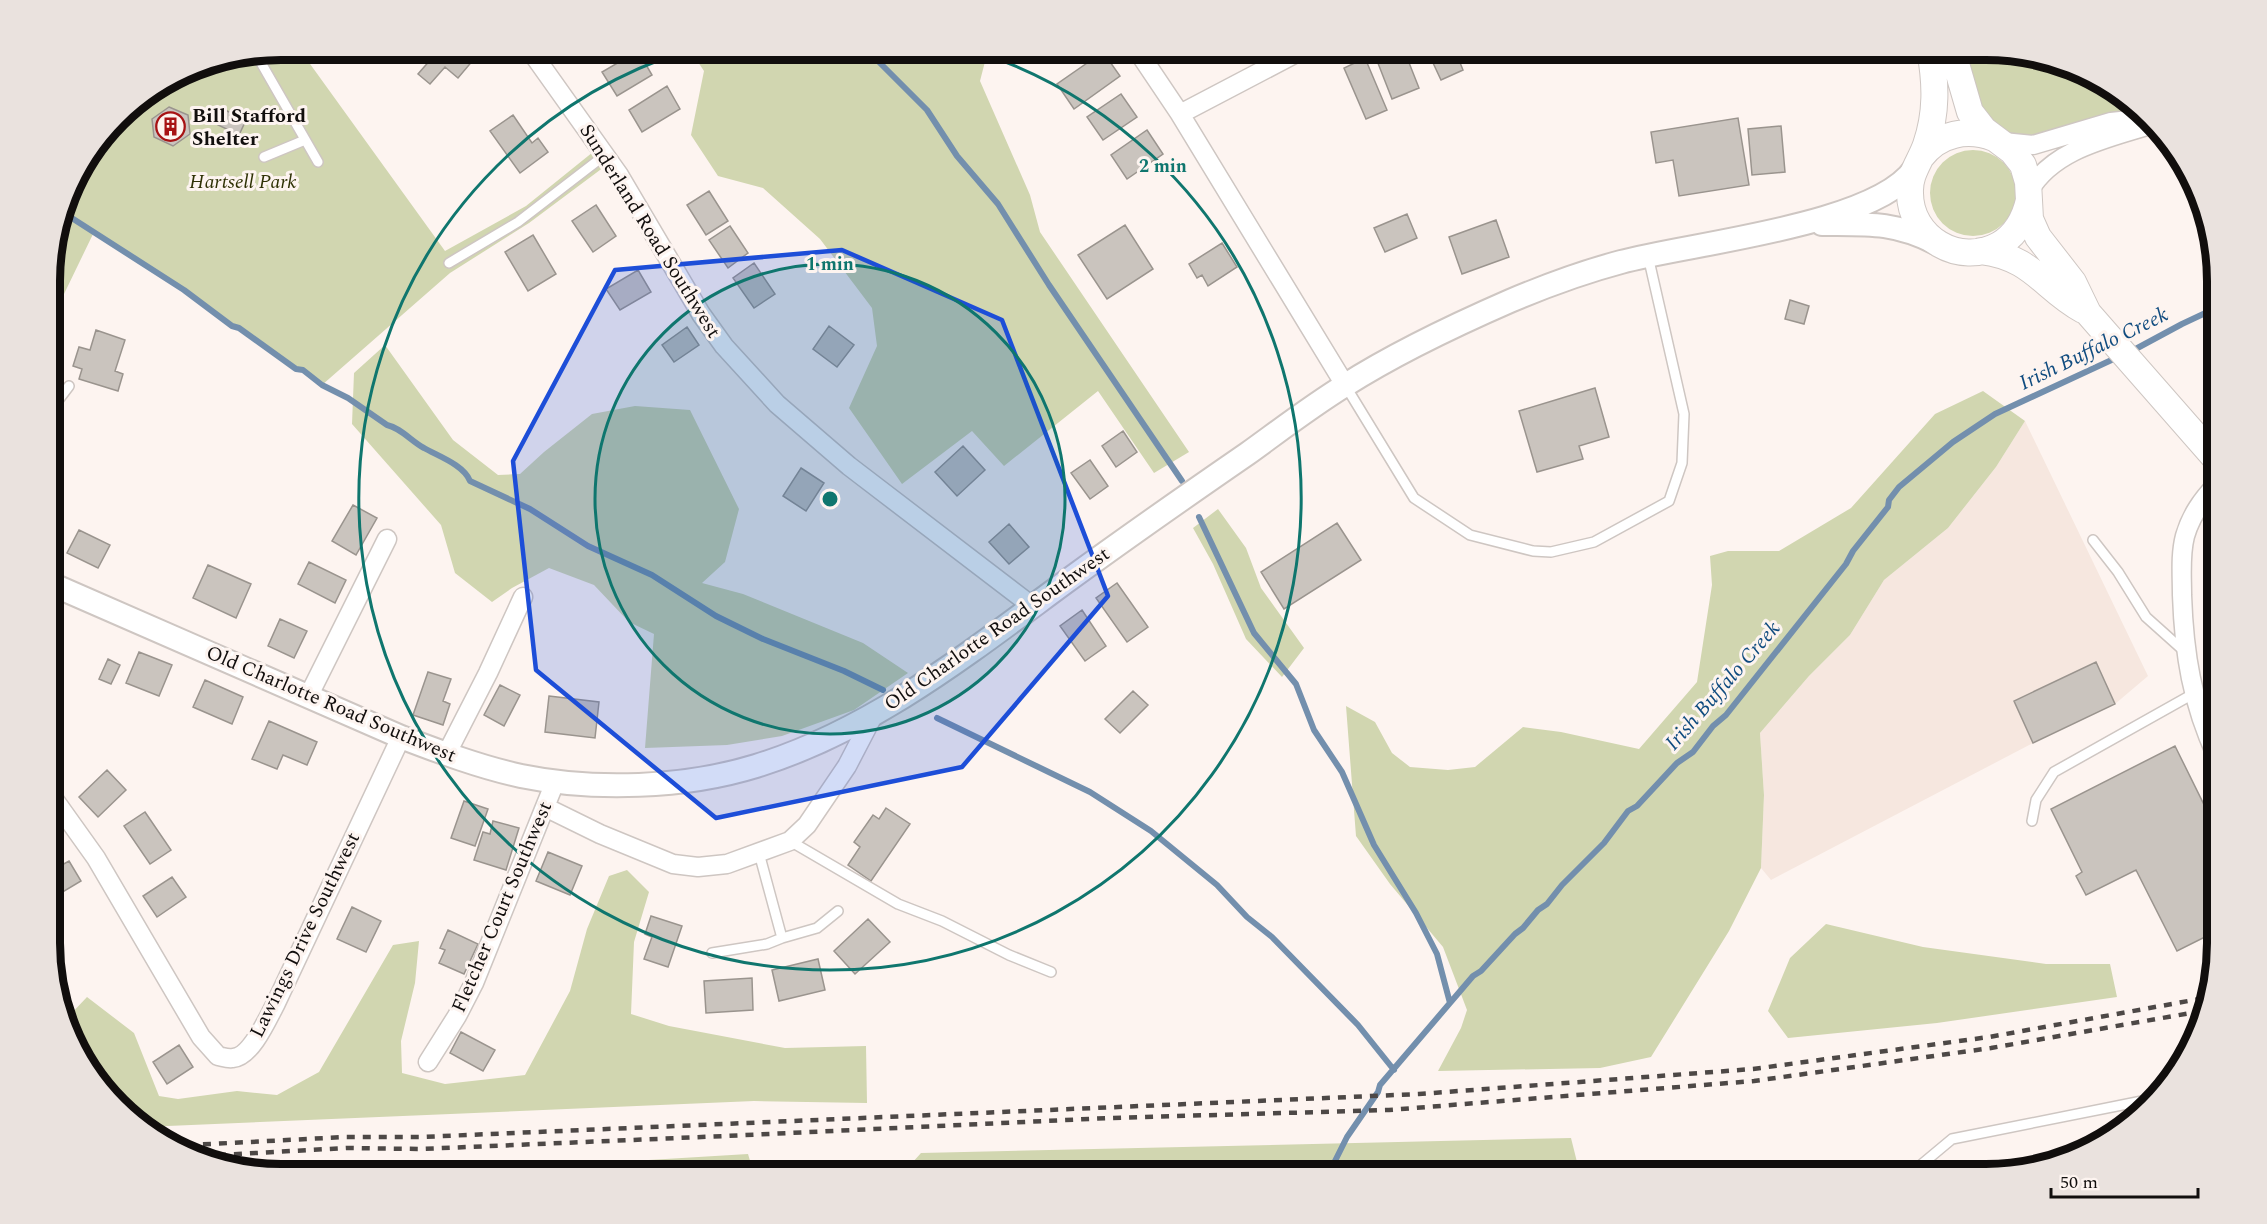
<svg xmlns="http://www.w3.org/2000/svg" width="2267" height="1224" font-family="Spectral,serif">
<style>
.built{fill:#f6e7df}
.green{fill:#d1d6b0}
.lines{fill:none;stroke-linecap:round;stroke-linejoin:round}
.stream{stroke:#738fad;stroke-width:6}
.building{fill:#cac4be;stroke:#9a948e;stroke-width:1.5}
.service-casing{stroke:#cec6c2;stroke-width:12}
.minor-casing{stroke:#cec6c2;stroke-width:21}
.tertiary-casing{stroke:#cec6c2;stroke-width:26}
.secondary-casing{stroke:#cec6c2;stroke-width:28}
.service{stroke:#fff;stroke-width:9}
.minor{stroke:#fff;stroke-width:18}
.tertiary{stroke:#fff;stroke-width:22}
.secondary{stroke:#fff;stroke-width:26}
.rail{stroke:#4d4846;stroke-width:4.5;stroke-dasharray:8 8;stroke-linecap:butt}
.marked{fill:#1d4ed8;fill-opacity:0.2;stroke:#1d4ed8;stroke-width:4.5;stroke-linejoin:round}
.ring{fill:none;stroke:#0f766e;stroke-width:3}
.labels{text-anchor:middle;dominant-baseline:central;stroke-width:6;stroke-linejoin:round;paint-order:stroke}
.poi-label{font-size:20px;font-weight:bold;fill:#110e0d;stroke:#fdf4f0;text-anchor:start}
.park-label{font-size:20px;font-style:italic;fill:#2f3205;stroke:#fdf4f0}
.street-label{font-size:20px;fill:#110e0d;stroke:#fdf4f0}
.water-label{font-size:21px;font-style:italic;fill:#0f4b7f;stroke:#fdf4f0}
.rim{fill:none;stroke:#110e0d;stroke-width:8}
.centre{fill:#0f766e;stroke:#fdf4f0;stroke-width:3}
.ring-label{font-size:18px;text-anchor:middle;font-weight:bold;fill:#0f766e;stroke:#fdf4f0;stroke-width:6;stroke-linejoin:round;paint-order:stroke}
</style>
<rect width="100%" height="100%" fill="#fdf4f0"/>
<!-- built -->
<path class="built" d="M2025 421 2148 676 2115 704 2096 662 2014 701 2033 743 1771 880 1761 868 1764 795 1760 733 1809 676 1850 635 1884 580 1948 528 1996 467Z"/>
<!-- green -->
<path class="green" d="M281 50H300L445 251 526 206 593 152 604 167 529 223 450 273 322 385 303 371 296 369 271 349 264 347 239 328 232 326 184 290 94 232 50 323V265L74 178 128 107 193 67Z
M690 50H988L980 81 1030 195 1040 232 1189 452 1154 473 1098 391 1004 466 972 431 902 484 849 408 877 346 872 308 820 239 763 188 718 176 691 135 704 71Z
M1960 50H1986L2089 74 2127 101 2123 113 2029 138 2011 136 1997 128 1978 105Z
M1930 193a43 43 0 1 1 86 0a43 43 0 1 1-86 0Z
M385 345 453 440 498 475 520 474 544 452 592 414 635 406 690 410 739 509 725 562 702 583 743 594 863 643 908 673 854 710 782 736 727 745 645 748 654 634 629 622 594 585 549 568 512 588 492 602 455 573 441 525 352 424 354 373Z
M1983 391 2025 421 1996 467 1948 528 1884 580 1850 635 1809 676 1760 733 1764 795 1761 868 1729 931 1651 1057 1600 1068 1438 1071 1461 1028 1467 1010 1443 947 1390 884 1356 836 1346 706 1375 722 1392 753 1410 767 1448 770 1475 767 1523 727 1561 732 1639 749 1697 682 1712 585 1710 556 1728 551H1779L1851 508 1935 414Z
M1218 509 1246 548 1261 588 1304 648 1282 677 1246 639 1213 564 1193 528Z
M627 870 649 892 634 942 631 1014 669 1026 785 1048 866 1046 867 1103 754 1101 144 1127 129 1117 89 1072 68 1017 87 997 134 1033 159 1096 178 1099 237 1091 277 1095 319 1072 393 945 419 941 415 983 401 1041 402 1073 445 1084 525 1075 570 991 587 929 609 876Z
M1826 924 1923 947 2046 964H2110L2117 997 1937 1023 1788 1038 1768 1011 1790 958Z
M1571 1138 1580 1174H902L921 1153Z
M748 1154 754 1174H417Z"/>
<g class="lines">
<!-- stream -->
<path class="stream" d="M867 50 927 110 957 156 998 204 1049 285 1182 481
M64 213 184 290 232 326 239 328 296 369 303 370 322 385 348 398 387 425C401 428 411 441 424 448 438 456 464 465 470 481L530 509 588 546 652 575 716 616 763 639 844 671 883 690
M2130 352 2182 324 2216 308
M1199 517 1254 633 1296 684 1314 730 1342 772 1374 845 1416 913 1437 954 1450 1003
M937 718 1090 792 1151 831 1217 885 1247 917 1272 937 1358 1025 1394 1070
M1325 1174 1334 1163 1347 1137 1378 1092 1380 1085 1473 976 1481 971 1515 934 1523 928 1538 910 1547 904 1562 885 1604 843 1628 811 1637 806 1677 763 1693 752 1713 726 1726 715 1846 564 1853 551 1888 507 1889 500 1899 487 1953 442 1995 414 2118 357"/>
</g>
<!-- building -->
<path class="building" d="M439 50H477L480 52 458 78 445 67 430 84 418 74Z
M585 50H601L590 57Z
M1185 50H1206L1192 59Z
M1382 50H1404L1419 88 1392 99 1374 53Z
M1427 50H1455L1463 70 1441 80Z
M638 51 652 75 617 96 602 72Z
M1103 52 1120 76 1074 109 1057 84Z
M1365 58 1387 110 1366 119 1344 68Z
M667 86 680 109 642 132 629 110Z
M1121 94 1137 117 1103 140 1087 117Z
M169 107 188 115 190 134 173 146 154 137 152 119Z
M225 110 246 120 239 135 218 125Z
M513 115 532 143 538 138 548 152 520 173 490 131Z
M1738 118 1749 185 1679 196 1673 160 1656 163 1651 132Z
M1781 126 1785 172 1752 175 1748 129Z
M1147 130 1163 154 1127 179 1111 155Z
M709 191 728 221 706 235 687 205Z
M596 205 616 236 593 252 572 221Z
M1407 214 1417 238 1385 252 1374 228Z
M1496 220 1509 257 1462 274 1449 237Z
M1125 225 1153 269 1107 299 1078 255Z
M730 226 748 253 728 268 709 240Z
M533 235 556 274 528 291 505 252Z
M1222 243 1237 267 1208 286 1202 275 1197 278 1189 264Z
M754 263 775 294 754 308 733 278Z
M638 270 651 292 620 310 606 289Z
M1790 300 1809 306 1804 324 1785 319Z
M829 326 854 345 837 367 813 349Z
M687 327 699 345 674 362 662 345Z
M96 330 125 340 115 371 123 374 118 391 79 379 82 369 73 366 79 347 90 350Z
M1595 388 1609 437 1579 446 1583 459 1537 472 1519 411Z
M1123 431 1137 452 1116 467 1102 446Z
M963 446 985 470 957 496 935 472Z
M1090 460 1108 486 1090 499 1071 473Z
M801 468 824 483 806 511 783 496Z
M51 504 62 510 51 534Z
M353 505 377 518 356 555 332 541Z
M1337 523 1361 560 1284 609 1261 572Z
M1009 524 1029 547 1009 564 989 542Z
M79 530 110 545 98 568 67 553Z
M309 562 346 580 335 603 298 584Z
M208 565 251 584 236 618 193 598Z
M1117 583 1148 627 1127 642 1096 598Z
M1082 610 1106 646 1085 661 1060 626Z
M280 619 307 631 294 658 268 646Z
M139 652 172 665 159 696 126 683Z
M108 659 120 665 111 684 99 679Z
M2096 662 2115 704 2033 743 2014 701Z
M428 672 451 679 443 701 450 704 443 725 413 715Z
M205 680 243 697 232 724 193 707Z
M500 685 520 695 504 726 484 715Z
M1133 691 1148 705 1120 733 1105 719Z
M549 696 599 702 595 738 545 732Z
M269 721 317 742 307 765 283 755 277 769 252 759Z
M2175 746 2217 831V931L2177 951 2136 870 2086 895 2076 876 2082 872 2051 809Z
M107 770 126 790 98 817 79 797Z
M464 801 488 809 475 846 451 838Z
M886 808 910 824 871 881 848 865 860 847 854 842 873 815 879 819Z
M145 812 171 850 150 864 124 826Z
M493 821 519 828 506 870 474 860 483 832 490 834Z
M548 852 582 866 570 895 536 881Z
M69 861 81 881 51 899V871Z
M172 877 186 897 157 917 143 896Z
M352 907 381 921 366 952 337 939Z
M651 916 682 926 668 967 644 959 652 937 645 934Z
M868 919 890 942 855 974 834 951Z
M448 930 478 944 464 974 439 963 445 950 440 948Z
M818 959 825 990 779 1001 772 970Z
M752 978 753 1010 706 1013 704 981Z
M461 1032 495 1050 483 1071 450 1053Z
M179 1045 193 1067 167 1084 153 1062Z
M2106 1140 2080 1153 2078 1144Z"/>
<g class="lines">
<defs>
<path id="service" d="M256 54 318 162
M264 157 305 140
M449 263 518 222 605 155
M1345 385 1414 498 1470 535 1533 551 1551 552 1594 542 1669 501 1682 463 1684 414 1648 256
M50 411 69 386
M2093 540 2118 572 2146 617 2184 651
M2032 821 2036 800 2054 772 2193 694
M790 841 898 904 942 921 1009 955 1051 972
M759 853 782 938 817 928 838 911
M712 953 767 944 782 938
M1916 1174V1169L1952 1139 2157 1098"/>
<path id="minor" d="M530 50 619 175 701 314 724 346 777 404 849 466 1032 606
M1137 50 1180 114 1345 385
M1180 114 1302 50
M2003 142 2033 145 2111 122 2149 118
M2029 191C2054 148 2110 138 2153 124
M2216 485C2202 500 2191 515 2185 536 2180 555 2182 575 2182 595 2184 654 2192 703 2217 757
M308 697 387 539
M446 755 488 673 523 597
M51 795 96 858 201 1037 218 1056C223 1057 228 1059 233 1058 251 1057 268 1018 276 1003L401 737
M545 807 600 834 673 864 698 867 727 864 790 841 807 825 847 766 873 716
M428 1062 457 1016 474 983 555 782"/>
<path id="tertiary" d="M1822 224C1868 224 1894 222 1936 243
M51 584 401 737C440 752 480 767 521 776 594 791 685 788 756 766 873 730 969 653 1067 581 1126 538 1186 496 1247 454 1279 431 1310 407 1344 386 1394 354 1455 325 1510 301 1543 287 1587 271 1621 262 1690 243 1876 226 1915 168"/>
<path id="secondary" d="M1930 50C1936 83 1937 113 1926 145 1920 162 1909 174 1910 193 1910 238 1959 267 1999 245 2016 235 2025 218 2029 200
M1952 50 1970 112 1984 130 2012 151 2023 165 2028 182 2030 219 2038 237 2073 282 2088 313 2216 459
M1921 157C1939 133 1968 128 1994 138
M1981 251C2033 257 2044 289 2083 310"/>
</defs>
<!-- service casing -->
<use href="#service" class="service-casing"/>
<!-- minor casing -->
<use href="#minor" class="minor-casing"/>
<!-- tertiary casing -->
<use href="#tertiary" class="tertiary-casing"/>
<!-- secondary casing -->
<use href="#secondary" class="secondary-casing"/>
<!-- service -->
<use href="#service" class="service"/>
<!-- minor -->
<use href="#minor" class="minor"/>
<!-- tertiary -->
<use href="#tertiary" class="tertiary"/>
<!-- secondary -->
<use href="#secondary" class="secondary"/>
<!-- rail -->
<path class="rail" d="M171 1146 346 1137H421L1419 1094 1753 1069 1989 1037 2205 998
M202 1156 346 1148 421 1149 725 1136 1109 1118 1389 1110 1754 1081 1991 1048 2202 1011"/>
</g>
<!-- marked area -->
<path class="marked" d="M842 250 1002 320 1108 596 962 767 716 818 536 670 513 461 615 270Z"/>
<!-- distance rings -->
<circle cx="830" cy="499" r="235" fill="#0f766e" fill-opacity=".12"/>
<g class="ring">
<circle cx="830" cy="499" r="235"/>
<path d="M972 50A471 471 0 1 1 688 50"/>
</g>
<!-- icons -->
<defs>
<symbol id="building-ring" viewBox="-11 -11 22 22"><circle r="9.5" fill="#fdf4f0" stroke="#a71214" stroke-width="1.5"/><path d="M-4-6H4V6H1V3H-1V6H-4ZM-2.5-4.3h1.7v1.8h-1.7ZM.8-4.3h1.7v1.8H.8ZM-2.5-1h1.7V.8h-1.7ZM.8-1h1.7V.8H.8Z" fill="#a71214"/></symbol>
</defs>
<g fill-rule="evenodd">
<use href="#building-ring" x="154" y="110" width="33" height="33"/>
</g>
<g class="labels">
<!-- poi labels -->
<g class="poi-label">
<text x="192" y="116">Bill Stafford<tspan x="192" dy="23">Shelter</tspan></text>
</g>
<!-- park labels -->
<g class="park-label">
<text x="243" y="182">Hartsell Park</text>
</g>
<!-- street labels -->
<g class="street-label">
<text transform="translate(650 231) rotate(58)">Sunderland Road Southwest</text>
<text transform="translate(997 629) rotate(-35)">Old Charlotte Road Southwest</text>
<text transform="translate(331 704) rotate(23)">Old Charlotte Road Southwest</text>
<text transform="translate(502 907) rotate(-67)">Fletcher Court Southwest</text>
<text transform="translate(305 935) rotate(-64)">Lawings Drive Southwest</text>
</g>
<!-- water labels -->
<g class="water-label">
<text transform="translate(2094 349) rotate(-26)">Irish Buffalo Creek</text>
<text transform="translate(1723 686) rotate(-49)">Irish Buffalo Creek</text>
</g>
</g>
<!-- crop -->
<path d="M0 0H2267V1224H0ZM281 60H1986A221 221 0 0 1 2207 281V943A221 221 0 0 1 1986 1164H281A221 221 0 0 1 60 943V281A221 221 0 0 1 281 60Z" fill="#eae2de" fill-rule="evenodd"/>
<path class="rim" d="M281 60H1986A221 221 0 0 1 2207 281V943A221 221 0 0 1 1986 1164H281A221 221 0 0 1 60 943V281A221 221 0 0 1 281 60Z"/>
<circle cx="830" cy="499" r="9" class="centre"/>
<g class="ring-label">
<text x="1163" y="172">2 min</text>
<text x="830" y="270">1 min</text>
</g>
<!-- scale -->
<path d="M2051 1188v9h147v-9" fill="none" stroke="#110e0d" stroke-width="3"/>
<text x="2060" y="1188" font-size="18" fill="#110e0d" stroke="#fdf4f0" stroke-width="4.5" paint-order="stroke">50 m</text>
</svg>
